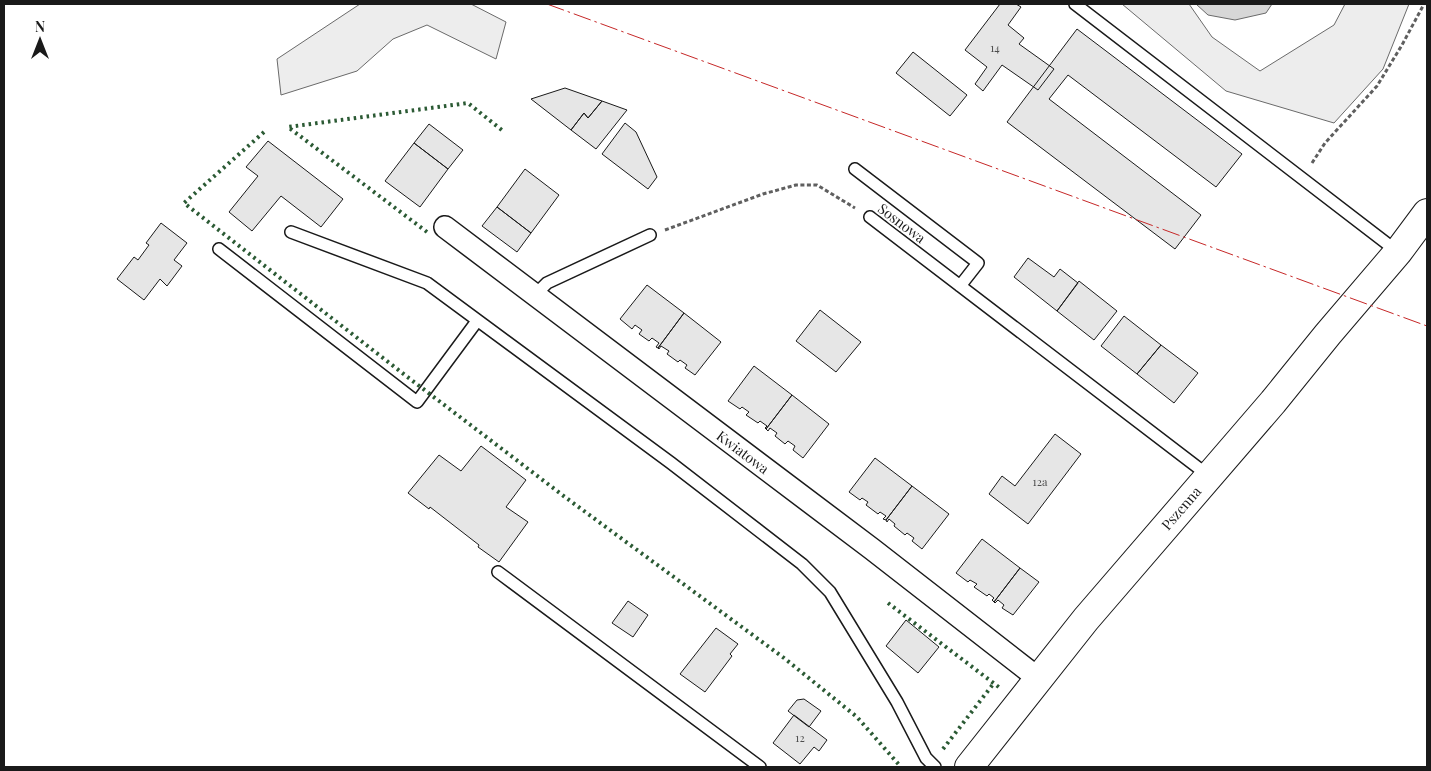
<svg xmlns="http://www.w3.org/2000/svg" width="1431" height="771" font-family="'Playfair Display',serif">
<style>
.built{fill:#ededed;stroke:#6a6a6a}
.water{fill:#d7d7d7;stroke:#6a6a6a}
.building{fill:#e6e6e6;stroke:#1a1a1a}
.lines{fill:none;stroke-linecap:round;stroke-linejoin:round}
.service-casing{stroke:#1a1a1a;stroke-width:14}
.minor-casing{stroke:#1a1a1a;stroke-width:24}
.tertiary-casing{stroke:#1a1a1a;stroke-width:30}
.path{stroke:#5f5f5f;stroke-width:3;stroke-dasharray:4 2.5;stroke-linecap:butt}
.service{stroke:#fff;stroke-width:11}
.minor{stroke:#fff;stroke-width:21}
.tertiary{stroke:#fff;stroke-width:28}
.hedge{stroke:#2b5a34;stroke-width:4;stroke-dasharray:2.5 4;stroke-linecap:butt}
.power{stroke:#c62828;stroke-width:1;stroke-dasharray:18 4 2.5 4;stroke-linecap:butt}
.labels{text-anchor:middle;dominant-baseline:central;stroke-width:4;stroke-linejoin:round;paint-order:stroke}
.number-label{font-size:11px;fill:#4d4d4d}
.street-label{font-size:14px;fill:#1a1a1a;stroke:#fff}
</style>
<rect width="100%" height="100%" fill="#fff"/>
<!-- built -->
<path class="built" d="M360 4H471L506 22 496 59 427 25 393 39 357 71 281 95 277 59Z
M1122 4H1189L1212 37 1260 71 1334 25 1345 4H1409L1383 69 1334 123 1226 91Z"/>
<!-- water -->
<path class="water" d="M1196 4H1272L1266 13 1235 20 1208 15Z"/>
<!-- building -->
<path class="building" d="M1000 4H1016L1021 7 1008 25 1024 38 1019 44 1054 69 1038 90 1002 65 983 91 975 84 987 67 965 50Z
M1077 29 1242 154 1216 187 1068 75 1049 99 1201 215 1175 249 1007 122Z
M913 52 967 95 950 116 896 73Z
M565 88 602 101 588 118 584 113 571 130 531 99Z
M602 101 627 110 596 149 571 130 584 113 588 118Z
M625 123 636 132 657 177 648 189 602 154Z
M429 124 463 150 448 169 414 143Z
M268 141 343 199 321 227 281 196 252 231 229 212 258 176 246 167Z
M414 143 448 169 420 207 385 181Z
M525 169 559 195 531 233 497 207Z
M497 207 531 233 517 252 482 226Z
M161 223 187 243 174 260 182 266 167 286 160 279 144 300 117 279 134 257 138 260 149 245 146 243Z
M1028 258 1054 277 1060 269 1078 283 1057 311 1014 277Z
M1079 281 1117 311 1094 340 1057 311Z
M647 285 684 313 658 348 656 347 659 343 652 338 649 341 639 334 642 330 635 325 632 329 620 319Z
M820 310 861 342 836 372 796 341Z
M684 313 721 342 695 375 685 368 687 365 680 360 678 362 667 354 669 351 661 346 659 349 658 348Z
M1124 316 1161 345 1137 374 1101 346Z
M1161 345 1198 373 1174 403 1137 374Z
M754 366 792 395 766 429 765 428 767 426 760 421 758 423 746 415 749 412 742 407 740 409 728 401Z
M792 395 829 424 803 458 793 450 795 446 788 441 785 444 775 436 777 433 770 428 768 431 766 429Z
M1055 434 1081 454 1028 524 989 494 1002 476 1015 486Z
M481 446 526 480 506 507 528 522 499 562 478 547 479 545 430 507 429 509 408 493 439 455 461 471Z
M875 458 912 486 886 520 883 519 886 516 880 512 878 514 866 505 868 502 862 498 860 500 849 492Z
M912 486 949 514 922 549 912 541 914 538 907 533 905 535 894 526 895 524 889 519 887 522 886 520Z
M982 539 1020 568 994 602 992 600 994 598 989 594 987 596 974 587 977 584 970 580 968 582 956 573Z
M1020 568 1039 582 1013 615 1002 608 1004 605 998 600 995 603 994 602Z
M628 601 648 615 633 637 612 623Z
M906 620 939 647 918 673 886 646Z
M716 628 738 644 730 654 732 656 705 692 680 674Z
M804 699 821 711 809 727 788 711 797 700Z
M794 715 827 740 819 751 814 747 800 764 773 743Z"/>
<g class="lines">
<defs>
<path id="service" d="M1075 4 1398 252
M855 169 978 263 960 286
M870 217 1209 476
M291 232 427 283 671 463 802 564 830 592 897 702 926 758 935 767
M219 249 417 402 477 321
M534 296 547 283 650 235
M498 572 760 767"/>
<path id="minor" d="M445 227 872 549 1039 679"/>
<path id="tertiary" d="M969 767 1086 619 1273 402 1328 334 1398 252 1427 213"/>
</defs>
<!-- service casing -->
<use href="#service" class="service-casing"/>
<!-- minor casing -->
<use href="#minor" class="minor-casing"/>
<!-- tertiary casing -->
<use href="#tertiary" class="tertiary-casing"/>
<!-- path -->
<path class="path" d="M1312 163 1325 143 1377 86 1402 45 1424 4
M665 230 763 194 796 185H817L855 208"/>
<!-- service -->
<use href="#service" class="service"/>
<!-- minor -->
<use href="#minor" class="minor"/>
<!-- tertiary -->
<use href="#tertiary" class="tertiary"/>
<!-- hedge -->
<path class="hedge" d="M264 132 184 203 401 372 565 497 784 658 857 717 901 767
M427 232 288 127 468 103 503 131
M888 603 1000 688
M943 749 994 683"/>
<!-- power -->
<path class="power" d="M547 4 1427 326"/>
</g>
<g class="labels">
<!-- number labels -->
<g class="number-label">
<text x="995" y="47">14</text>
<text x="1040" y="481">12a</text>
<text x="800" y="737">12</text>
</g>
<!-- street labels -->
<g class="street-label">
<text transform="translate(902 223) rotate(37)">Sosnowa</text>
<text transform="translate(743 452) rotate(37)">Kwiatowa</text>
<text transform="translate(1181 508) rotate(-49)">Pszenna</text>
</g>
</g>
<!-- border -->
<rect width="1431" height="771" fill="none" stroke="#1a1a1a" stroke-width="10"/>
<!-- north arrow -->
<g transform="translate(40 40)" stroke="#ffffff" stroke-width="4" paint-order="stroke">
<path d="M0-4L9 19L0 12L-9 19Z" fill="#1a1a1a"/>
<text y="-8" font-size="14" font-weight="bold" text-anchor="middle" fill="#1a1a1a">N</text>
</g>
</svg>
